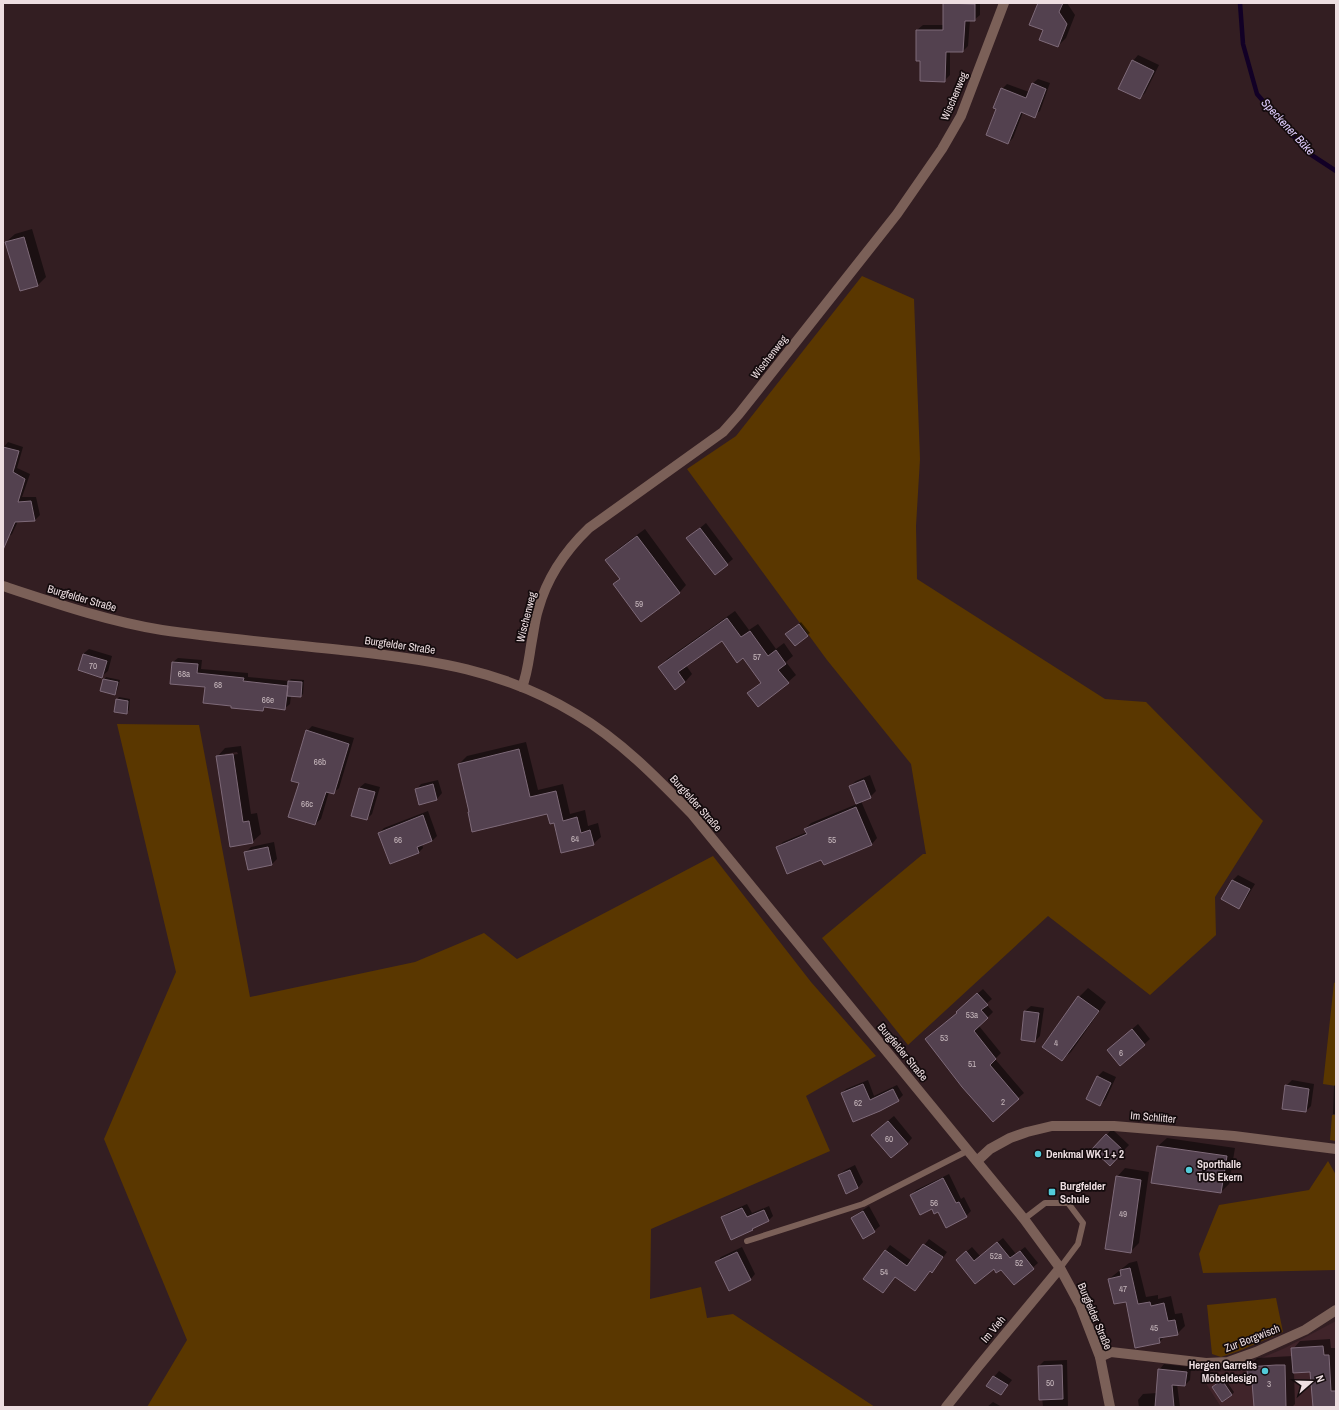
<svg xmlns="http://www.w3.org/2000/svg" width="1339" height="1410" font-family="'Archivo Narrow',sans-serif">
<style>
.built{fill:#40242a}
.green{fill:#5a3700}
.shadow{fill:#0007;fill-rule:evenodd}
.lines{fill:none;stroke-linecap:round;stroke-linejoin:round}
.stream{stroke:#120026;stroke-width:4.5}
.building{fill:#53414f;stroke:#7e6a79}
.service{stroke:#7b6058;stroke-width:6}
.minor{stroke:#7b6058;stroke-width:10}
.tertiary{stroke:#7b6058;stroke-width:10}
.poi-dot{fill:#52cbd9;stroke:#140b0d;stroke-width:1.5}
.labels{text-anchor:middle;dominant-baseline:central;stroke-width:3.5;stroke-linejoin:round;paint-order:stroke}
.number-label{font-size:9px;fill:#c6b7bc}
.street-label{font-size:11px;fill:#eddee1;stroke:#140b0d}
.poi-label{font-size:11px;font-weight:bold;fill:#eddee1;stroke:#140b0d;text-anchor:start}
.water-label{font-size:12px;font-style:italic;fill:#dfcdfe;stroke:#140b0d}
</style>
<rect width="100%" height="100%" fill="#331e22"/>
<!-- built -->
<path class="built" d="M1336 1321V1407H1221L1200 1374 1234 1370 1285 1348Z"/>
<!-- green -->
<path class="green" d="M862 276 914 299 920 459 916 526 917 579 1105 699 1146 702 1263 821 1215 897 1216 935 1150 995 1048 916 908 1045 822 938 923 854H926L911 764 827 660 687 469 736 436Z
M117 724 199 725 250 997 415 962 484 933 517 959 713 856 811 982 876 1056 806 1096 830 1151 651 1229 650 1299 701 1287 707 1318 733 1314 875 1407H147L187 1340 104 1139 176 972Z
M1336 982V1086L1323 1084 1334 983Z
M1332 1115H1336V1141L1330 1140Z
M1328 1161 1336 1175V1270L1203 1273 1199 1254 1219 1205 1309 1190Z
M1276 1298 1283 1332 1239 1351 1221 1357 1212 1354 1207 1305Z"/>
<!-- shadow -->
<path class="shadow" d="M945 3H980V15L974 20H970L968 46 963 51H950V75L944 81 921 60 917 30 923 25H944Z
M1039 3H1067L1075 15 1066 38 1058 46 1045 30Z
M1138 55 1159 65 1145 93 1140 98 1133 61Z
M1038 79 1050 83 1040 111 1034 116 1023 112 1013 138 1008 143 997 108 1002 89 1007 84 1029 92 1032 84Z
M32 229 46 277 38 285 6 242 15 234Z
M8 442 23 447 17 468 30 474 22 497H36L40 515 35 520 18 521 12 534 7 538 3 536V448Z
M706 523 733 559 715 574 688 538Z
M645 529 686 585 679 593 607 560 614 552Z
M735 611 749 630 758 624 776 649 784 643 793 656 786 662 796 675 788 682 749 693 762 682 744 657 722 639 686 665 692 674 685 682 660 667 667 659Z
M801 622 810 633 807 635 789 632Z
M89 649 112 656 108 671 102 676 83 654Z
M178 658 202 660 201 669 248 673V677L289 681 291 679 304 680 303 694 301 696 291 695 290 704 285 708 266 707 263 710 232 705 173 662Z
M106 677 120 680 117 691 115 694 104 680Z
M119 697 130 699 129 710 126 713 117 700Z
M312 726 354 738 339 788 333 793 329 792 321 819 315 824 300 782 307 731Z
M526 742 538 790 563 784 570 814 585 810 588 826 598 823 601 837 593 844 555 822 548 813 470 811 459 764 467 756Z
M241 746 251 814 257 813 261 834 252 842 231 846 217 757 225 748ZM237 752 238 754 225 756V754Z
M870 775 876 791 870 797 861 801 877 838 872 844 824 864 822 858 777 848 783 842 807 832 805 829 811 823 857 804 850 786 856 781Z
M438 780 442 793 437 799 416 790 421 784Z
M365 783 380 787 372 814 367 819 352 815 359 788Z
M428 811 437 836 432 841 422 844 423 848 419 852 391 863 379 833 384 828Z
M274 842 277 859 272 864 246 852 251 847Z
M1238 875 1255 884 1244 902 1239 908 1223 899 1233 880Z
M1088 988 1106 1002 1071 1052 1062 1060 1043 1046 1079 997Z
M983 989 992 999 986 1004 993 1012 979 1026 1001 1053 995 1059 1024 1093 993 1120 958 1012 963 1006Z
M1031 1006 1044 1008 1040 1036 1035 1041 1025 1011Z
M1138 1024 1150 1039 1121 1065 1108 1050Z
M1103 1071 1116 1077 1106 1099 1100 1105 1098 1076Z
M868 1080 874 1096 897 1085 903 1095 898 1100 853 1121 842 1093 846 1089Z
M1292 1080 1314 1084 1311 1106 1306 1111 1286 1086Z
M1336 1084V1114H1333L1334 1086Z
M894 1116 912 1138 907 1144 878 1129Z
M1112 1129 1129 1145 1110 1165 1094 1149Z
M1167 1138 1235 1148 1229 1184 1221 1192 1158 1146Z
M855 1165 863 1182 858 1188 839 1175 845 1170Z
M1125 1168 1149 1172 1139 1243 1130 1252 1117 1177Z
M949 1174 961 1199 964 1197 971 1211 966 1216 938 1210 911 1195 916 1190Z
M747 1204 752 1213 769 1206 773 1216 769 1220 756 1226 752 1229 722 1217 727 1213Z
M869 1206 880 1226 874 1231 852 1218 858 1213Z
M1003 1238 1016 1254 1025 1247 1038 1263 1014 1284 1001 1268H994L957 1260 972 1247 980 1256Z
M929 1239 947 1252 937 1266 932 1271 931 1270 915 1290 896 1276 883 1292 865 1279 890 1245 912 1261Z
M742 1247 755 1274 750 1280 716 1263 721 1257Z
M1137 1261 1146 1297 1158 1295V1299L1171 1296 1175 1314 1182 1313 1185 1326 1177 1334 1165 1336 1159 1342 1109 1279 1129 1263Z
M1330 1339 1331 1348H1336V1407H1314L1311 1371 1294 1372 1295 1404 1292 1407H1255L1253 1380 1248 1367 1257 1358 1293 1356V1349L1300 1341Z
M1067 1360 1068 1407H1043L1039 1366 1044 1361Z
M1164 1364 1191 1367 1190 1380 1185 1385 1177 1384 1180 1407H1139L1138 1400 1143 1394 1157 1393 1159 1370Z
M999 1371 1012 1380 1001 1394 994 1377Z
M1225 1379 1234 1392 1232 1395 1216 1385Z
M993 1402 1002 1407H987Z"/>
<g class="lines">
<!-- stream -->
<path class="stream" d="M1240 3 1243 44 1257 94 1307 152 1336 171"/>
</g>
<!-- building -->
<path class="building" d="M943 3 975 4V21H965L963 52H946L945 82 920 81V61H916V30H943Z
M1038 3H1063L1059 12 1067 24 1058 47 1039 40 1043 30 1029 25Z
M1132 60 1154 71 1140 99 1118 89Z
M1032 83 1046 89 1035 118 1021 112 1008 144 986 135 996 109 993 108 1001 88 1026 98Z
M24 237 38 286 20 291 5 242Z
M3 447 19 451 13 472 25 479 18 502 31 501 35 521 15 522 3 550Z
M700 528 728 565 715 575 686 538Z
M637 536 680 593 641 622 613 584 620 579 605 560Z
M727 618 741 637 750 631 768 656 776 650 786 664 778 670 789 683 758 707 747 693 761 683 743 658 737 663 722 641 678 672 685 682 675 690 658 667Z
M799 624 808 636 795 646 785 634Z
M83 654 107 661 102 678 78 670Z
M172 662 198 664 197 673 244 678 243 681 288 686 285 710 264 707 263 711 231 708V706L203 703 205 687 170 684Z
M103 679 118 682 115 695 100 691Z
M288 681 302 682 301 697 287 696Z
M116 699 128 701 127 714 114 712Z
M306 730 349 744 334 794 326 792 315 825 288 817 299 783 291 781Z
M519 749 530 797 556 791 563 821 577 817 581 833 590 830 594 845 561 853 554 823 550 824 547 814 472 832 468 812H469L458 764Z
M233 754 243 822 249 821 253 843 230 847 216 756Z
M864 780 871 798 856 804 849 786Z
M433 784 437 800 419 805 415 789Z
M359 788 375 792 367 820 351 816Z
M856 807 872 845 824 865 821 860 787 874 776 847 807 834 804 829Z
M423 815 432 841 417 847 419 853 390 864 378 833Z
M268 847 272 865 248 870 244 852Z
M1232 880 1250 889 1239 909 1221 899Z
M977 993 988 1005 981 1010 988 1018 974 1031 996 1059 990 1065 1019 1099 993 1122 962 1087 925 1039 957 1013 956 1012Z
M1078 996 1099 1011 1062 1061 1042 1047Z
M1024 1011 1039 1013 1035 1042 1021 1040Z
M1132 1029 1145 1045 1120 1066 1107 1050Z
M1097 1076 1111 1083 1100 1106 1086 1099Z
M863 1084 870 1100 893 1089 899 1101 880 1111 853 1122 841 1093Z
M1285 1085 1309 1089 1306 1112 1282 1109Z
M888 1121 908 1144 891 1158 871 1135Z
M1106 1134 1124 1151 1110 1166 1092 1149Z
M1157 1146 1227 1156 1221 1193 1151 1183Z
M850 1170 858 1188 846 1194 838 1175Z
M1116 1176 1141 1180 1131 1253 1105 1249Z
M943 1178 956 1203 959 1202 967 1217 946 1228 938 1212 934 1214 932 1209 920 1215 910 1195Z
M742 1208 747 1217 764 1210 769 1221 752 1229 753 1230 731 1240 721 1217Z
M863 1211 875 1232 863 1239 851 1218Z
M997 1242 1010 1258 1020 1251 1034 1269 1014 1285 1001 1270 996 1273 994 1269 975 1284 956 1260 966 1251 974 1261Z
M923 1244 943 1257 932 1273 930 1271 915 1291 895 1277 883 1293 863 1279 885 1250 907 1266Z
M737 1252 751 1280 729 1291 715 1262Z
M1130 1268 1138 1304 1150 1302 1151 1306 1164 1303 1168 1321 1175 1320 1178 1335 1159 1338 1160 1343 1135 1348 1126 1302 1114 1304 1108 1279 1121 1276 1120 1270Z
M1323 1346 1324 1355H1329L1331 1391H1336V1407H1313L1310 1372 1293 1373 1291 1348Z
M1062 1365 1063 1399 1039 1400 1038 1366Z
M1276 1365H1285L1286 1407H1254L1252 1382 1248 1384 1247 1367Z
M1158 1369 1187 1372 1185 1386 1172 1385 1174 1407H1155Z
M993 1376 1008 1385 1001 1395 986 1386Z
M1222 1380 1232 1395 1222 1402 1212 1387Z"/>
<g class="lines">
<!-- service -->
<path class="service" d="M1024 1219 1045 1203H1068L1083 1223 1078 1244 1060 1268
M747 1241 863 1204 969 1150"/>
<!-- minor -->
<path class="minor" d="M522 687C528 672 529 656 532 640 534 630 535 619 538 610 547 577 565 551 589 528L723 432 739 414 897 214 942 149 961 116 1004 3
M977 1161 990 1149 1010 1138 1027 1132 1052 1126H1114L1234 1136 1336 1149
M1100 1357 1111 1352 1206 1363 1228 1362 1256 1352 1305 1330 1336 1310
M946 1407 978 1367 1060 1268"/>
<!-- tertiary -->
<path class="tertiary" d="M3 586C55 603 107 621 162 630 224 639 288 644 351 651 432 660 504 670 576 714 620 740 657 778 692 814L1024 1219 1060 1268 1080 1305 1100 1357 1110 1407"/>
</g>
<!-- markers -->
<g class="poi-dot">
<circle cx="1038" cy="1154" r="4"/>
<circle cx="1189" cy="1170" r="4"/>
<rect x="1048" y="1188" width="8" height="8" rx="2"/>
<circle cx="1265" cy="1371" r="4"/>
</g>
<g class="labels">
<!-- number labels -->
<g class="number-label">
<text x="639" y="604">59</text>
<text x="757" y="657">57</text>
<text x="93" y="666">70</text>
<text x="184" y="674">68a</text>
<text x="218" y="685">68</text>
<text x="268" y="700">66e</text>
<text x="320" y="762">66b</text>
<text x="307" y="804">66c</text>
<text x="575" y="839">64</text>
<text x="398" y="840">66</text>
<text x="832" y="840">55</text>
<text x="972" y="1015">53a</text>
<text x="944" y="1038">53</text>
<text x="1056" y="1043">4</text>
<text x="1121" y="1053">6</text>
<text x="972" y="1064">51</text>
<text x="1003" y="1102">2</text>
<text x="858" y="1103">62</text>
<text x="889" y="1139">60</text>
<text x="934" y="1203">56</text>
<text x="1123" y="1214">49</text>
<text x="996" y="1256">52a</text>
<text x="1019" y="1263">52</text>
<text x="884" y="1272">54</text>
<text x="1123" y="1289">47</text>
<text x="1154" y="1328">45</text>
<text x="1050" y="1383">50</text>
<text x="1269" y="1384">3</text>
</g>
<!-- street labels -->
<g class="street-label">
<text transform="translate(954 96) rotate(-67)">Wischenweg</text>
<text transform="translate(769 357) rotate(-52)">Wischenweg</text>
<text transform="translate(82 598) rotate(16)">Burgfelder Straße</text>
<text transform="translate(526 617) rotate(-76)">Wischenweg</text>
<text transform="translate(400 645) rotate(8)">Burgfelder Straße</text>
<text transform="translate(696 803) rotate(48)">Burgfelder Straße</text>
<text transform="translate(903 1052) rotate(50)">Burgfelder Straße</text>
<text transform="translate(1153 1117) rotate(5)">Im Schlitter</text>
<text transform="translate(1095 1316) rotate(67)">Burgfelder Straße</text>
<text transform="translate(993 1329) rotate(-50)">Im Vieh</text>
<text transform="translate(1252 1338) rotate(-21)">Zur Borgwisch</text>
</g>
<!-- poi labels -->
<g class="poi-label">
<text x="1046" y="1154">Denkmal WK 1 + 2</text>
<text x="1197" y="1164">Sporthalle<tspan x="1197" dy="13">TUS Ekern</tspan></text>
<text x="1060" y="1186">Burgfelder<tspan x="1060" dy="13">Schule</tspan></text>
<text x="1257" y="1365" text-anchor="end">Hergen Garrelts<tspan x="1257" dy="13">Möbeldesign</tspan></text>
</g>
<!-- water labels -->
<g class="water-label">
<text transform="translate(1288 127) rotate(47)">Speckener Bäke</text>
</g>
</g>
<!-- border -->
<rect width="1339" height="1410" fill="none" stroke="#eddee1" stroke-width="8"/>
<!-- north arrow -->
<g transform="translate(1311 1382) rotate(70)" stroke="#140b0d" stroke-width="3" paint-order="stroke">
<path d="M0-3L7 15L0 10L-7 15Z" fill="#eddee1"/>
<text y="-6" font-size="11" font-weight="bold" text-anchor="middle" fill="#eddee1">N</text>
</g>
</svg>
